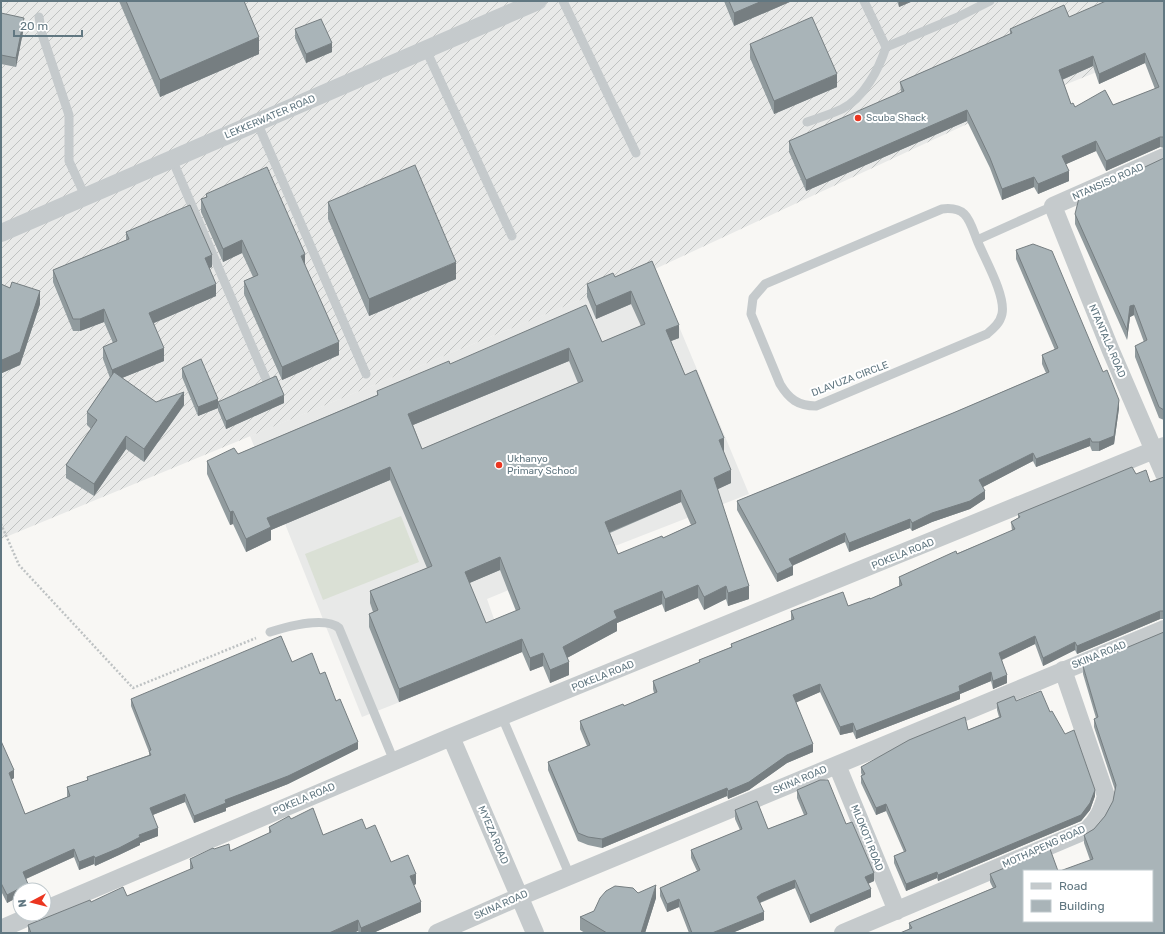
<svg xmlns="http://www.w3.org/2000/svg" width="1165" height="934" font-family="Rubik,sans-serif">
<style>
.built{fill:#e8e9e8}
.industrial{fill:url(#industrial-furrows)}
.garden{fill:#dae0d5}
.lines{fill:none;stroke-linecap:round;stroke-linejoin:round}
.path{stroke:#bec2c3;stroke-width:2.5;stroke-dasharray:2 2;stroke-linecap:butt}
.service{stroke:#c5cacc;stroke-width:9}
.minor{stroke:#c5cacc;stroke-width:18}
.wall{fill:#919b9e;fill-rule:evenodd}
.shaded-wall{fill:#767e81}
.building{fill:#a9b4b8;stroke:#767e81;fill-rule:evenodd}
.poi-dot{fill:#eb3621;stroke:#fff;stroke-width:1.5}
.labels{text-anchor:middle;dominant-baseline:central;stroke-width:4;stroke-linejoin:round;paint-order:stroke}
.street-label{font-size:10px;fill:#617781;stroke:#fff}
.poi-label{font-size:10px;fill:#617781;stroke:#fff;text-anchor:start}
</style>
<defs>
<pattern id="industrial-furrows" width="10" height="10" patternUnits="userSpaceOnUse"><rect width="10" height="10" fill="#e8e9e8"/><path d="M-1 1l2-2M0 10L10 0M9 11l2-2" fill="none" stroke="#bfc2c1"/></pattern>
</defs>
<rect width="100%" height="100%" fill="#f8f7f4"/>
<!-- built -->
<path class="built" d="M655 269 749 494 610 548 487 599 508 659 362 717 250 436Z"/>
<!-- industrial -->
<path class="industrial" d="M1 1H1164V45L965 125 655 269 1 539Z"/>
<!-- garden -->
<path class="garden" d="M401 516 419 562 323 600 305 554Z"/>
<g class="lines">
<!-- path -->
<path class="path" d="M1 524 19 565 133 688 256 638"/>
<!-- service -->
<path class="service" d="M563 1 636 153
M864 1 886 47 958 17 990 1
M39 17 42 34 69 115V161L85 196
M426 50 512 236
M257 122 366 374
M807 122C819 118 831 114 842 109 864 98 879 69 886 47
M172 159 266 379
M977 240C969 220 967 206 942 209L765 284 753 298 751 314 780 384C789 399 798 406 816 406L987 334C994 328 1000 323 1002 314 1006 295 984 258 977 240L1053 206
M270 632C286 627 325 616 339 628L394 761
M502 717 570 876"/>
<!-- minor -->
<path class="minor" d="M1164 157 1053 206 1111 351 1164 474
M1 233 538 1
M451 737 535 933
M837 765 897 911
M44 910 451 737 1164 446
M1 929 35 914
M437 933 519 897 1164 629
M843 933 1087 830C1098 820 1102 810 1106 796L1063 670"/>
</g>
<!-- wall -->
<path class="wall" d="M119 1H244L259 54 160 97Z
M724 1H792L734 26Z
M897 1H913L899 7Z
M1164 1V148L1160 147 1106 171 1096 151 1066 164 1069 181 1038 194 1034 187 1002 200 990 168 967 121 806 191 789 152V141L901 93 900 82 1010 34V29L1069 17ZM1145 63 1155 89 1113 105 1075 107 1071 104 1062 80 1093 66 1099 84Z
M1 13 24 27 16 67 1 64Z
M295 29 332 52 306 63 295 38Z
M750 44 837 87 774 114 750 58Z
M1164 158V420L1159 418 1135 357V346L1144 342 1134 315 1130 317 1127 340 1075 224V214Z
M206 194 305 266 339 355 282 380 244 294V281L253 277 242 253 223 262 201 212V199L206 198Z
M328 202 456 279 369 316 328 219Z
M126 232 212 267 209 268 216 296 154 323 164 361 122 378 156 402 184 405 144 462 126 449 94 496 66 478V465L91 429 87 425V412L110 378 103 359V347L113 343 104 322 80 331H73L53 282V270L126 240Z
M1016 250 1119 408 1114 444 1099 451H1092L1090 446 1036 467 1033 461 983 487 985 499 970 509 932 522 912 531 910 528 849 552 845 542 792 566 793 575 777 582 737 510V501L953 413 1046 373 1042 364V355L1055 350 1016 259Z
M652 261 679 338 671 341 685 375 724 451H723L731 483 717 489 749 599 728 606 726 599 704 610 698 598 665 612 662 604 617 623V631L567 658 569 675 550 683 543 666 530 671 522 652 399 702 369 627V614L373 612 370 603V591L427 568 390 480 271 530V540L246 552 233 524 230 525 207 474V461L238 454 377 395V391L450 364 602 342 641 326 631 304 596 319 587 297V284L615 277ZM569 361 578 383 422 449 413 425ZM681 502 691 525 663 538 618 554 610 533ZM500 570 516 611 486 623 469 583Z
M1 284 10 288 40 304 20 365 2 373 1 371Z
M182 368 218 408 198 416 182 377Z
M218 402 284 403 226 429 218 410Z
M1136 474 1150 482 1164 477V619H1160L1077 654 1075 650 1043 666 1035 644 1002 660 1007 683 993 689 991 681 960 694V699L856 739 853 732 840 735 820 692 796 702 813 752 787 763 749 790 728 799 727 796 602 848 588 845 578 841 548 770V762L587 746 580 729V721L624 706 654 693 653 689V681L699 663V660L731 647V644L791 620V611L848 606 870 599 899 586V577L1012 531 1011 522 1018 518V514Z
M292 662 320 674 336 701 358 749 288 784 226 808V811L194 823 185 802 153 815 158 836 140 843V845L119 855 95 866 94 864 79 870 74 857 26 879 28 890H20V896L7 903 1 891V741L14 778 11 780 25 814 67 797V787L87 781V777L149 755V752L131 706V699Z
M1083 666 1164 933 909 929V923L993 888 990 882V874L1024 921 1090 860 1084 843V835L1094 829 1105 816 1113 801 1115 790 1094 727V719L1096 718 1083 674Z
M1016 701 1050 712 1095 796 1090 810 1081 821 938 881 937 878 906 891 894 863V856L904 852 886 811 876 815 861 783V776L862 775 861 773V767L968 730 999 717 997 710V703Z
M797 790 846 824 874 881 868 884 871 897 810 923 795 888 760 903 764 920 732 933H689L679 907 667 912 660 896V888L697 871 691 858V850L740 830 735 819V810L768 829 804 815 797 798Z
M291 819 323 835 366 829 391 862 416 884 414 885 421 912 373 933H359L358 931 353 933H28V925L91 902 127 896 190 870V859L214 849 230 851 269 833V827Z
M638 893 656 898 645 933H585L580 930V917Z"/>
<!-- shaded-wall -->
<path class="shaded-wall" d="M762 1H792L734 26V13Z
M899 1H913L899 7Z
M24 18V27L16 67V58Z
M259 37V54L160 97V80Z
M332 43V52L306 63V54Z
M1145 53V63L1099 84V74Z
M1093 56V66L1059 81V70Z
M837 74V87L774 114V101Z
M967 110V121L806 191V180Z
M1160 137V147L1106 171V161Z
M1096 141V151L1062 166V156Z
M1069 171V181L1038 194V184Z
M1034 177V187L1002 200V189Z
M242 240V253L223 262V249Z
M305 254V267L301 256Z
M212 255V267L205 270V258Z
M456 262V279L369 316V299Z
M216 284V296L149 325V313Z
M40 291V304L20 365 2 373V360Z
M631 291V304L596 319V306Z
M1134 305V315L1130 317 1127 340V330L1130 306Z
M104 309V322L80 331V319Z
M679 325V338L666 343V330Z
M339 342V355L282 380V367Z
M164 348V361L112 382V370Z
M569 348V361L408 427V414Z
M184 392V405L144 462V449Z
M284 395V403L226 429V421Z
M218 399V408L198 416V407Z
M1119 400V408L1114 444 1099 451V442Z
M126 436V449L94 496V484Z
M724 438V451L719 453V440Z
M1090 438V446L1036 467V459Z
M1033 453V461L979 489V480Z
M390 467V480L271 530V540L246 552V539L267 518Z
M731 470V483L714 491V478Z
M681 490V502L605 534V522Z
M985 491V499L970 509 932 522 912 531V523L932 513Z
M233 511V524L230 525V512Z
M910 519V528L849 552V543Z
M845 533V542L789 567V559Z
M500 557V570L465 585V572Z
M793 566V575L777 582V574Z
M698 585V598L665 612V599Z
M726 586V599L704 610V597Z
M749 586V599L728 606V593Z
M662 591V604L617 623V631L563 660V647L614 611Z
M1160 611V619L1077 654V646Z
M1035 636V644L999 661V653Z
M522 639V652L399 702V689Z
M1075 642V650L1043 666V658Z
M543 653V666L530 671V658Z
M569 662V675L550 683V670Z
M991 672V681L960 694V699L856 739V731Z
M1007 675V683L993 689V681Z
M820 684V692L793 704V695Z
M853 723V732L840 735V727Z
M358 742V749L288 784 226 808V811L194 823V816L225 800Z
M813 744V752L787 763 749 790 728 799V791L787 755Z
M14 770V778L9 781V773Z
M727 788V796L602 848V839Z
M1095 790V796L1090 810 1081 821 938 881V875Z
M185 794V802L150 816V808Z
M886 804V811L876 815V808Z
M158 828V836L140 843V845L119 855 95 866V858L139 835Z
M74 849V857L23 880V872Z
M94 856V864L79 870V862Z
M937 872V878L906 891V884Z
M874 873V881L865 885V877Z
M416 874V884L410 887V876Z
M795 880V888L761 902 757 905V897L761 894Z
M28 884V890H20V896L7 903V895Z
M656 885V898L645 933H641Z
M871 889V897L810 923V915Z
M679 899V907L667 912V904Z
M421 902V912L373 933H361V928Z
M764 912V920L732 933H712Z
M358 920V931L353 933H329Z"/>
<!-- building -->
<path class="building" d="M126 1H244L259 37 160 80Z
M729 1H762L734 13Z
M1106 1H1164V137H1160L1106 161 1096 141 1062 156 1069 171 1038 184 1034 177 1002 189 990 158 967 110 806 180 789 141 904 91 900 82 1012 33 1010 29 1064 5 1069 17ZM1145 53 1159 87 1113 105 1105 90 1075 107 1073 103 1071 104 1059 70 1093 56 1099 74Z
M1 13 24 18 16 58 1 55Z
M812 17 837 74 774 101 750 44Z
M321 19 332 43 306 54 295 29Z
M1164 158V410L1159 407 1135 346 1147 340 1134 305 1130 306 1127 330 1075 214 1079 198Z
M415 165 456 262 369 299 328 202Z
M267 167 305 254 301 256 339 342 282 367 244 281 258 275 242 240 223 249 201 199 207 197 206 194Z
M190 205 212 255 205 258 216 284 149 313 164 348 112 370 103 347 117 341 104 309 80 319H73L53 270 129 239 126 232Z
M1033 244 1052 251 1103 372 1107 370 1119 400 1114 436 1099 442H1092L1090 438 1036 459 1033 453 979 480 985 491 970 501 932 513 912 523 910 519 849 543 845 533 789 559 793 566 777 574 737 501 953 413 1049 372 1042 355 1058 348 1016 250Z
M652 261 679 325 666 330 685 375 696 370 724 438 719 440 731 470 714 478 749 586 728 593 726 586 704 597 698 585 665 599 662 591 614 611 617 618 563 647 569 662 550 670 543 653 530 658 522 639 399 689 369 614 378 610 370 591 432 566 390 467 267 518 271 527 246 539 233 511 230 512 207 461 234 448 238 454 378 395 377 391 449 361 450 364 586 305 602 342 645 324 631 291 596 306 587 284 613 273 615 277ZM569 348 583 381 422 449 408 414ZM681 490 696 523 663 538 662 536 618 554 605 522ZM500 557 520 609 486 623 465 572Z
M12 282 40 291 20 352 2 360 1 358V284L10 288Z
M201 359 218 399 198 407 182 368Z
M114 372 156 402 184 392 144 449 126 436 94 484 66 465 97 420 87 412Z
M276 376 284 395 226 421 218 402Z
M1132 467 1136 474 1146 470 1150 482 1164 477V611H1160L1077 646 1075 642 1043 658 1035 636 999 653 1007 675 993 681 991 672 959 686 960 691 856 731 853 723 840 727 820 684 793 695 813 744 787 755 749 782 728 791 727 788 602 839 588 837 578 833 548 762 590 745 580 721 623 704 624 706 657 692 653 681 700 662 699 660 732 647 731 644 794 619 791 611 843 592 848 606 870 598V599L902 585 899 577 956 551 957 554 1015 529 1011 522 1020 517 1018 514Z
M1164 632V933H900L912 928 909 923 996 887 990 874 1050 849 1058 871H1024V921H1152V871H1060L1093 859 1084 835 1094 829 1105 816 1113 801 1116 785 1094 719 1098 717 1083 666Z
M281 636 292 662 312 653 320 674 325 672 336 701 340 699 358 742 288 776 225 800 226 803 194 816 185 794 150 808 158 828 139 835 140 837 119 848 95 858 94 856 79 862 74 849 23 872 28 884 7 895 1 883V741L14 770 9 773 25 814 70 796 67 787 88 780 87 777 151 755 149 751 151 750 131 699Z
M1041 691 1050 712 1052 711 1065 734 1074 730 1095 790 1090 803 1081 815 938 875 937 872 906 884 894 856 906 851 886 804 876 808 861 776 865 774 861 767 909 740 965 717 968 730 1001 717 997 703 1014 696 1016 701Z
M820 780H828L846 824 852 822 874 873 865 877 871 889 810 915 795 880 761 894 757 897 764 912 712 933H692L679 899 667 904 660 888 700 870 691 850 742 829 735 810 757 801 768 829 807 814 797 790Z
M313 808 323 835 362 819 366 829 375 825 391 862 408 855 416 874 410 876 421 902 361 928 358 920 329 933H31L28 925 90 900 91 902 123 887 127 896 193 868 190 859 213 848 214 849 229 844 230 851 271 832 269 827 289 816 291 819Z
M656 885 641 933H607L580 917 594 911 600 898 606 891 615 886 633 888 638 893Z"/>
<!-- markers -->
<g class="poi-dot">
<circle cx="858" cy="118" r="4"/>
<circle cx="499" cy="465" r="4"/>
</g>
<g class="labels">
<!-- street labels -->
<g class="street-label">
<text transform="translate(270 117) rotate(-23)">LEKKERWATER ROAD</text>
<text transform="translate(1108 182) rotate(-24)">NTANSISO ROAD</text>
<text transform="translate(1107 341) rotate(67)">NTANTALA ROAD</text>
<text transform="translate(850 379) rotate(-21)">DLAVUZA CIRCLE</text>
<text transform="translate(903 554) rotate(-22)">POKELA ROAD</text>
<text transform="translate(1099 655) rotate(-22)">SKINA ROAD</text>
<text transform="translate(603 676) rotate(-22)">POKELA ROAD</text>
<text transform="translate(800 780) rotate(-23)">SKINA ROAD</text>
<text transform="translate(304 799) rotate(-23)">POKELA ROAD</text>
<text transform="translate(493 835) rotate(67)">MYEZA ROAD</text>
<text transform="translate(867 838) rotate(68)">MLOKOTI ROAD</text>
<text transform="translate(1044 847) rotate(-24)">MOTHAPENG ROAD</text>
<text transform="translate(501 905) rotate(-24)">SKINA ROAD</text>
</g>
<!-- poi labels -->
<g class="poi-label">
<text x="866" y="118">Scuba Shack</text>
<text x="507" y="459">Ukhanyo<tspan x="507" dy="12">Primary School</tspan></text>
</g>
</g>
<!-- border -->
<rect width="1165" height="934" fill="none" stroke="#617781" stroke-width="4"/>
<!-- legend -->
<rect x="1023" y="870" width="130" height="52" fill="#ffffff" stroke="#c0c9cd"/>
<rect x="1031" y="883" width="20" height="6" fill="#c5cacc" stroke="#c0c9cd"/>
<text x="1059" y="890" font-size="12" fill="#617781">Road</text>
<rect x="1031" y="900" width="20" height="12" fill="#a9b4b8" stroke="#c0c9cd"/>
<text x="1059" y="910" font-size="12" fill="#617781">Building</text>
<!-- north arrow -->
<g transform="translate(32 902) rotate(263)"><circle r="19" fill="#ffffff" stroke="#c0c9cd"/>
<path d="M0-3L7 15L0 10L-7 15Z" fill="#eb3621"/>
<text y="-6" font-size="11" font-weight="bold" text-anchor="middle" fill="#617781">N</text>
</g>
<!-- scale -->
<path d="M14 30v6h68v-6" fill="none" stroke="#617781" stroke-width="2"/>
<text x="20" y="30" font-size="12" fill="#617781" stroke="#ffffff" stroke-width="3" paint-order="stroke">20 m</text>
</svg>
